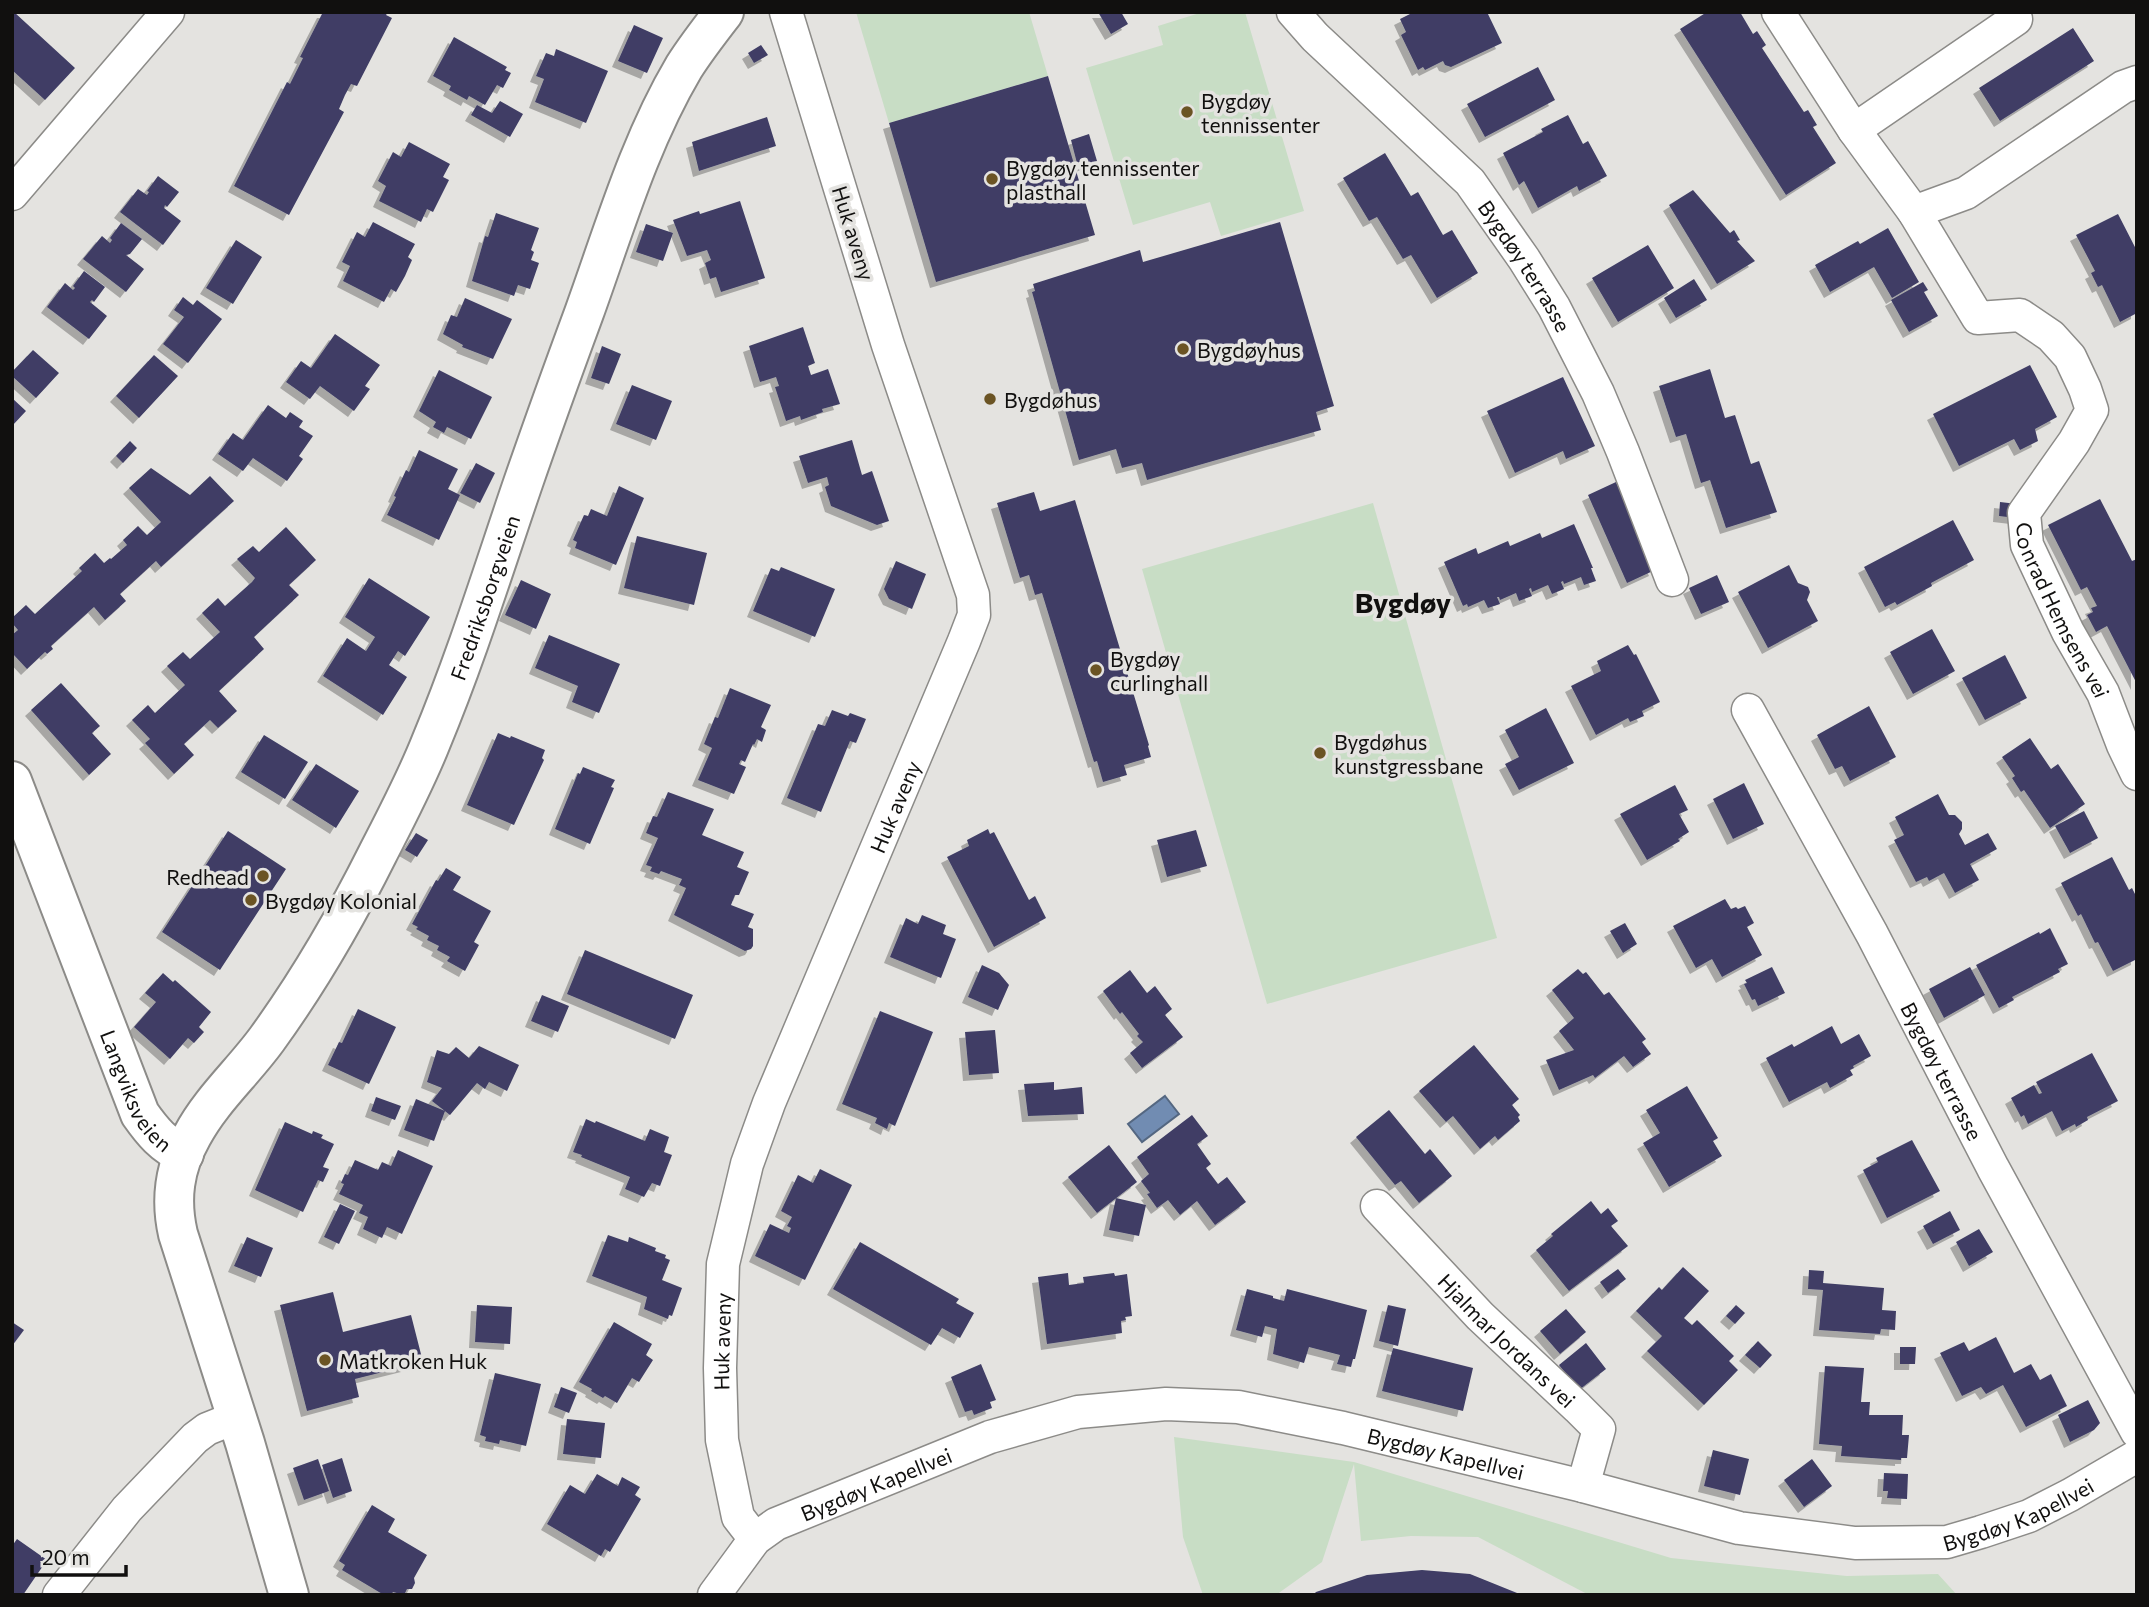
<svg xmlns="http://www.w3.org/2000/svg" width="2149" height="1607" font-family="Commissioner,sans-serif">
<style>
.green{fill:#c8ddc5}
.water{fill:#718cb2;stroke:#546781;stroke-width:2}
.building{fill:#3f3e65;filter:url(#shadow)}
.lines{fill:none;stroke-linecap:round;stroke-linejoin:round}
.street-casing{stroke:#8c8b88;stroke-width:35}
.secondary-casing{stroke:#8c8b88;stroke-width:42}
.street{stroke:#fff;stroke-width:32}
.secondary{stroke:#fff;stroke-width:38}
.poi-dot{fill:#6b5424;stroke:#e4e3e0;stroke-width:2.5}
.labels{text-anchor:middle;dominant-baseline:central;stroke-width:7;stroke-linejoin:round;paint-order:stroke}
.poi-label{font-size:21px;fill:#11100f;stroke:#e4e3e0;text-anchor:start}
.street-label{font-size:21px;fill:#11100f;stroke:#e4e3e0}
.district-label{font-size:28px;font-weight:bold;fill:#11100f;stroke:#e4e3e0}
</style>
<defs>
<filter id="shadow"><feDropShadow dx="-6" dy="6" stdDeviation="0" flood-color="#0004"/></filter>
</defs>
<rect width="100%" height="100%" fill="#e4e3e0"/>
<!-- green -->
<path class="green" d="M856 12H1029L1048 76 889 123Z
M1203 12H1245L1304 211 1221 236 1210 202 1133 225 1086 68 1163 45 1158 26Z
M1373 503 1497 938 1267 1004 1142 569Z
M1174 1437 1354 1462 1671 1558 1847 1576 1938 1574 1957 1595H1589L1478 1537 1411 1536 1361 1541 1354 1464 1322 1562 1276 1595H1203L1183 1537Z"/>
<!-- water -->
<path class="water" d="M1165 1096 1179 1114 1142 1142 1128 1124Z"/>
<!-- building -->
<path class="building" d="M14 12 75 68 45 100 12 70V14Z
M323 12H388L386 15 392 18 357 86 351 84 345 95 339 109 344 112 289 215 234 186 287 82 290 84 303 58 300 57Z
M1098 12H1121L1128 24 1111 34Z
M1414 12H1487L1502 43 1451 67 1445 65 1443 61 1425 70 1423 67 1418 70 1401 35 1406 32 1400 19Z
M1707 12H1740L1753 34 1757 31 1766 45 1762 48 1804 112 1808 110 1817 125 1813 127 1836 163 1786 195 1680 29Z
M634 25 663 38 647 73 618 61Z
M2073 28 2094 61 2000 121 1979 88Z
M454 37 507 67 505 70 511 73 503 88 497 85 485 105 469 96 467 100 449 90 451 86 433 76Z
M761 45 768 55 754 63 748 53Z
M556 49 608 71 586 123 535 102 544 79 536 76 546 53 554 56Z
M1538 67 1555 100 1485 137 1467 104Z
M1048 76 1095 235 936 282 889 123Z
M500 101 523 114 510 137 471 115 477 105 492 113Z
M1568 115 1583 144 1588 141 1607 176 1579 191 1577 186 1538 208 1524 181 1519 185 1503 153 1543 132 1541 129Z
M767 117 776 146 699 171 692 142Z
M1089 134 1097 161 1078 167 1071 140Z
M409 142 450 164 443 177 449 180 433 212 427 209 421 222 379 201 386 186 378 181 393 152 401 157Z
M1385 153 1411 196 1418 192 1443 235 1452 230 1478 273 1437 298 1411 255 1403 259 1377 217 1369 221 1343 178Z
M158 176 179 192 167 207 165 205 164 208 181 221 163 245 120 212 138 189 147 195 149 192 147 191Z
M1693 190 1730 233 1734 230 1740 240 1737 241 1755 261 1717 284 1669 205Z
M740 201 765 278 721 292 716 277 710 279 705 263 711 260 707 250 687 256 673 220 699 211 700 214Z
M496 213 539 228 531 250 534 252 531 260 539 263 530 289 518 285 514 296 472 281 485 236 488 237Z
M2118 214 2137 251V313L2120 322 2102 285 2098 287 2091 273 2095 271 2076 235Z
M373 222 415 244 408 257 412 260 405 276 396 292 391 289 384 302 343 281 350 266 342 262 357 232 365 237Z
M1280 222 1334 406 1316 412 1321 430 1147 480 1142 463 1122 468 1116 449 1079 460 1032 292 1035 291 1033 284 1140 250 1143 262Z
M121 223 142 239 130 254 126 255 144 269 126 292 83 259 102 236 110 243 112 240 110 238Z
M646 224 673 233 663 261 636 252Z
M1888 228 1919 282 1892 298 1874 267 1830 292 1815 265 1858 241 1860 244Z
M236 240 262 257 233 304 206 288Z
M1648 245 1674 288 1618 322 1592 278Z
M84 271 105 287 94 302 92 300 90 302 107 316 89 339 47 307 65 283 73 290 75 288 73 286Z
M1694 279 1707 300 1676 318 1664 298Z
M1923 282 1928 290 1924 292 1938 316 1909 332 1891 300Z
M183 297 193 305 197 300 222 319 188 363 163 344 184 317 174 310Z
M465 298 512 319 493 359 462 347 463 345 443 334 451 315 457 317Z
M803 327 815 363 808 366 811 375 828 369 840 404 822 409 823 412 801 420 800 416 786 421 775 387 779 386 776 377 760 382 749 346Z
M335 334 380 365 365 386 370 389 354 411 320 386 310 399 286 382 301 361 311 368Z
M602 346 621 354 609 384 591 378Z
M33 350 59 373 36 398 12 376V372Z
M154 355 178 376 139 418 116 396Z
M2030 365 2057 417 2035 429 2038 441 2020 450 2014 439 1959 466 1933 414Z
M1710 369 1725 418 1735 415 1751 464 1759 461 1777 512 1726 528 1710 480 1701 483 1686 434 1676 437 1659 386Z
M439 370 492 397 471 439 447 427 444 433 433 427 436 422 419 411Z
M1563 377 1595 446 1566 459 1563 451 1515 473 1487 411Z
M632 385 672 401 656 440 616 424Z
M12 398 26 411 12 426Z
M268 405 286 418 290 412 303 421 299 427 313 436 299 456 303 459 287 481 253 458 243 471 218 454 233 433 243 440Z
M852 440 862 475 872 471 889 521 877 525 831 506 825 487 829 485 827 477 808 483 799 456Z
M130 441 137 448 123 463 116 456Z
M419 450 458 469 448 489 460 495 439 540 387 515 396 497 394 496 406 470 409 472Z
M476 463 495 473 480 503 460 493Z
M151 468 190 495 210 476 234 501 161 567 156 561 120 594 126 601 105 620 94 607 51 646 53 649 47 654 45 652 27 669 12 653V635L18 630 12 623V618L26 605 35 614 82 571 79 568 95 553 104 563 110 558 111 559 127 545 123 540 138 526 147 535 161 522 129 488Z
M1616 482 1655 570 1627 583 1588 495Z
M619 486 644 498 616 565 575 548 577 542 573 540 584 515 588 516 591 509 607 516Z
M1034 492 1040 511 1075 500 1149 745 1148 746 1151 757 1124 765 1127 775 1103 782 1097 761 1094 762 1042 593 1035 595 1029 575 1020 578 997 503Z
M2100 499 2132 561 2137 559V684L2107 626 2096 632 2087 615 2093 612 2091 608 2097 606 2087 587 2081 590 2048 525Z
M2000 502 2017 504 2016 518 1999 516Z
M1953 520 1974 560 1931 583 1932 586 1897 605 1895 602 1885 607 1864 567Z
M1574 524 1593 568H1591L1596 581 1584 585 1581 577 1564 584 1563 581 1561 582 1564 589 1552 594 1548 585 1532 592 1531 588 1529 589 1532 596 1519 601 1516 593 1500 600 1499 597H1497L1500 604 1488 608 1484 600 1468 607 1467 604 1463 606 1444 562 1476 548 1478 554 1508 541 1510 546 1540 533 1542 538Z
M286 527 316 560 289 585 299 595 254 637 264 649 219 691 237 711 218 728 210 720 184 744 194 755 174 774 145 743 150 739 132 720 148 705 155 713 185 685 167 666 183 652 190 659 220 632 202 613 218 598 225 606 252 582 255 578 237 559 253 546 259 552Z
M637 536 707 553 694 605 624 588Z
M896 561 926 574 912 609 889 599 884 589Z
M1789 565 1798 583 1808 587 1810 592 1807 600 1818 621 1768 648 1738 592Z
M781 567 835 589 815 637 753 611 771 568 779 571Z
M1717 575 1729 602 1701 614 1689 588Z
M369 578 430 617 405 656 398 651 389 665 407 677 383 715 323 676 347 638 366 651 375 637 345 617Z
M521 580 551 594 536 629 505 615Z
M1932 629 1955 671 1913 694 1890 652Z
M549 635 620 664 599 713 572 702 578 686 535 668Z
M1628 645 1634 655 1636 654 1660 702 1642 711 1644 716 1630 722 1628 718 1596 735 1571 686 1601 671 1597 661Z
M2005 655 2027 698 1985 720 1962 678Z
M61 683 100 726 92 733 111 754 89 775 31 710Z
M730 688 771 705 761 727 766 730 762 742 757 739 754 745 753 744 745 762 741 760 739 764 746 767 734 794 698 780 712 748 704 744 715 717 718 718Z
M1869 706 1896 757 1850 781 1842 766 1835 769 1817 735Z
M1546 708 1574 763 1519 790 1505 764 1519 757 1505 730Z
M832 710 848 716 850 713 866 719 856 743 850 741 821 812 787 798 818 724 825 726Z
M498 733 510 738 511 736 545 750 542 758 544 760 514 825 467 805Z
M264 735 308 762 285 799 241 772Z
M2030 738 2051 769 2058 764 2085 804 2050 828 2024 790 2021 792 2012 778 2015 776 2002 757Z
M316 764 359 791 336 828 292 800Z
M583 767 615 780 611 787 614 788 590 844 555 829 578 773 580 774Z
M1744 783 1764 824 1733 839 1713 799Z
M1675 785 1688 810 1679 814 1689 832 1678 839 1680 841 1647 860 1620 814Z
M668 792 714 809 702 835 744 852 737 867 749 872 739 895H735L731 905 754 914 748 927 753 929V946L751 949 745 951 674 915 686 888 679 885 682 879 661 871 659 874 650 871 652 867 646 865 658 838 646 833 653 816 657 817Z
M1938 794 1949 815H1955L1962 822V829L1959 834 1965 845 1988 833 1997 849 1970 864 1979 880 1955 893 1944 873 1929 881 1927 877 1916 882 1894 840 1904 835 1895 817Z
M2084 811 2098 838 2070 853 2055 826Z
M988 829 990 834 994 832 1029 900 1035 896 1046 918 994 947 947 857 969 846 967 840Z
M1196 830 1207 866 1167 877 1157 840Z
M228 831 286 869 220 970 162 932Z
M416 833 428 840 417 857 405 850Z
M2112 857 2129 890 2132 888 2137 898V959L2113 971 2098 942 2095 943 2081 914 2078 916 2061 883Z
M446 868 461 877 453 890 491 911 474 942 479 945 465 971 447 961 450 957 437 950 439 946 427 940 429 936 416 929 418 927 412 924 436 880 438 881Z
M1725 899 1731 909 1736 907 1738 909 1745 906 1754 923 1747 927 1762 955 1722 977 1712 959 1696 968 1673 926Z
M922 915 946 925 943 934 956 939 941 978 890 957 906 918 918 924Z
M1625 923 1637 944 1623 953 1610 931Z
M2050 928 2068 964 2058 969 2060 972 2012 997 2014 1000 1999 1008 1976 965 2039 932 2040 934Z
M585 950 693 995 675 1039 567 994Z
M982 965 999 973 1009 985 998 1010 968 997Z
M1772 967 1785 993 1758 1006 1755 999 1752 1000 1744 984 1747 983 1745 980Z
M1970 967 1985 995 1944 1018 1929 989Z
M1578 969 1583 974 1586 972 1604 995 1609 992 1646 1039 1642 1042 1651 1054 1633 1067 1624 1056 1595 1078 1593 1075 1559 1090 1546 1060 1574 1050 1559 1031 1574 1018 1552 990Z
M1130 970 1147 993 1155 986 1172 1009 1165 1015 1183 1037 1142 1068 1130 1053 1143 1042 1137 1036 1139 1034 1122 1012 1120 1014 1103 991Z
M163 973 173 982 175 980 211 1012 199 1027 204 1032 194 1043 188 1038 170 1059 134 1027 156 1002 145 993Z
M542 995 569 1006 558 1032 531 1021Z
M358 1009 396 1027 369 1084 328 1065 339 1042 342 1043Z
M880 1011 933 1032 895 1126 889 1123 887 1129 875 1123 877 1118 842 1104Z
M1832 1026 1841 1044 1859 1034 1871 1056 1853 1066 1854 1068 1850 1070 1853 1075 1830 1088 1827 1082 1789 1102 1766 1058 1792 1044 1794 1047Z
M995 1030 999 1073 969 1075 965 1032Z
M1474 1045 1519 1099 1512 1105 1520 1115 1518 1117 1520 1121 1498 1140 1495 1136 1480 1149 1453 1116 1446 1122 1419 1091Z
M479 1046 519 1065 507 1091 489 1082 485 1089 477 1083 450 1115 432 1101 442 1088 427 1082 437 1050 449 1054 456 1047 469 1058Z
M2092 1053 2118 1101 2087 1117 2088 1120 2076 1127 2075 1124 2062 1131 2052 1111 2028 1124 2024 1115 2021 1117 2011 1098 2034 1085 2039 1094 2042 1093 2036 1082Z
M1054 1082V1090L1082 1087 1084 1114 1028 1116 1024 1084Z
M1687 1086 1718 1138 1713 1141 1722 1156 1669 1187 1643 1143 1660 1133 1646 1110Z
M376 1097 401 1106 395 1120 371 1111Z
M416 1099 445 1111 434 1141 404 1130Z
M1389 1110 1425 1154 1430 1149 1452 1176 1419 1203 1401 1181 1395 1185 1356 1137Z
M1192 1115 1208 1136 1197 1144 1211 1164 1206 1168 1218 1184 1227 1177 1246 1202 1215 1225 1197 1201 1180 1215 1168 1200 1157 1208 1147 1194 1150 1193 1141 1181 1149 1174 1137 1157Z
M586 1119 595 1123 596 1121 645 1141 650 1129 669 1137 664 1152 672 1155 660 1186 652 1183 644 1197 625 1189 630 1177 581 1157 582 1155 573 1152Z
M285 1122 312 1134 313 1131 323 1135 321 1138 334 1144 323 1167 329 1169 323 1182 318 1180 303 1212 255 1190Z
M1912 1140 1940 1191 1887 1218 1863 1170 1878 1162 1876 1158Z
M1109 1145 1137 1182 1097 1213 1068 1177Z
M398 1150 433 1166 402 1234 387 1227 382 1238 363 1229 368 1217 359 1213 363 1205 339 1194 344 1184 341 1183 345 1174 348 1175 355 1160 378 1170 382 1162 391 1166Z
M820 1169 852 1185 805 1280 755 1256 770 1224 789 1233 791 1228 787 1226 792 1217 781 1211 798 1175 813 1183Z
M1116 1198 1146 1205 1139 1236 1109 1230Z
M1591 1201 1601 1214 1608 1208 1618 1221 1611 1226 1628 1246 1569 1291 1536 1250 1553 1236 1551 1234Z
M340 1204 355 1211 339 1244 324 1237Z
M1950 1211 1960 1230 1933 1244 1923 1226Z
M1979 1229 1993 1252 1969 1266 1956 1242Z
M608 1235 628 1242 629 1237 656 1248 655 1251 666 1255 665 1258 670 1260 662 1280 682 1288 672 1316 669 1315 668 1319 644 1309 647 1297 592 1276Z
M247 1237 273 1248 261 1277 234 1266Z
M860 1242 959 1299 956 1303 974 1313 960 1338 942 1328 931 1345 833 1289Z
M1683 1267 1709 1291 1684 1318 1692 1325 1697 1320 1734 1356 1729 1361 1738 1370 1704 1405 1647 1351 1662 1336 1636 1311 1659 1287 1662 1290Z
M1618 1269 1626 1279 1608 1293 1600 1282Z
M1809 1270 1824 1271 1823 1283 1884 1288 1882 1310 1896 1311 1895 1330 1881 1329 1880 1334 1819 1330 1823 1290 1808 1289Z
M1068 1273 1069 1285 1084 1283 1083 1277 1114 1273 1115 1276 1127 1274 1132 1316 1125 1317 1126 1320 1121 1321 1122 1333 1047 1344 1038 1277Z
M1247 1289 1273 1296V1298L1284 1301 1287 1289 1367 1310 1355 1359H1353L1351 1367 1337 1364 1340 1355 1309 1347 1304 1363 1273 1354 1277 1329 1265 1326 1262 1337 1236 1330Z
M333 1292 343 1332 411 1315 423 1362 355 1379 359 1397 307 1411 280 1305Z
M477 1305 512 1307 510 1344 475 1342Z
M1388 1305 1406 1309 1398 1346 1379 1341Z
M1736 1305 1745 1313 1735 1324 1726 1316Z
M1566 1309 1586 1332 1560 1354 1540 1331Z
M12 1322 24 1330 12 1346Z
M614 1322 652 1344 646 1355 653 1360 639 1382 632 1378 617 1403 605 1396 603 1398 591 1391 592 1389 579 1382Z
M1996 1337 2014 1373 2031 1364 2040 1380 2051 1374 2067 1406 2026 1427 2003 1385 1986 1394 1981 1387 1962 1396 1940 1353 1964 1342 1969 1351Z
M1758 1341 1772 1355 1760 1368 1745 1355Z
M1586 1343 1606 1369 1579 1390 1559 1365Z
M1900 1347H1916L1915 1364H1900Z
M1393 1348 1473 1368 1463 1411 1382 1391Z
M981 1364 996 1400 990 1402 992 1408 974 1415 972 1410 965 1412 951 1377Z
M1825 1366 1864 1368 1861 1402H1870L1869 1415H1903L1902 1435H1909L1907 1458H1901V1460L1841 1456 1842 1446 1819 1444Z
M495 1373 541 1384 526 1446 500 1440 499 1444 485 1441 486 1437 480 1435Z
M561 1387 577 1393 569 1413 554 1407Z
M2088 1400 2100 1423 2094 1430 2070 1442 2058 1415Z
M567 1419 605 1423 601 1458 563 1454Z
M1713 1450 1749 1459 1740 1495 1704 1486Z
M342 1458 352 1491 333 1498 322 1465Z
M318 1459 329 1491 304 1500 293 1468Z
M1812 1459 1832 1486 1804 1507 1784 1480Z
M1884 1473 1908 1474 1907 1499 1887 1498 1888 1491H1883Z
M597 1474 618 1486 622 1477 640 1487 635 1495 641 1499 610 1552 605 1549 601 1556 547 1524 570 1485 585 1494Z
M372 1505 395 1519 388 1532 427 1555 414 1578 415 1583 412 1589H407L404 1595 393 1592 391 1595H384L342 1570 345 1565 339 1561Z
M17 1539 47 1560 23 1595H12V1546Z
M1422 1570 1470 1574 1522 1595H1313L1316 1592 1367 1575Z"/>
<g class="lines">
<defs>
<g id="street">
<path id="s1" d="M1293 12 1315 37 1470 182 1524 259 1554 307 1598 393 1623 452 1672 580"/>
<path d="M1778 12 1854 130 2016 19 2013 12"/>
<path id="s2" d="M1854 130 1914 212 1978 318 2020 315 2051 336 2070 357 2085 389 2092 410 2074 442 2024 513 2027 545 2068 632 2103 693 2123 745 2137 774"/>
<path d="M12 194 168 12"/>
<path d="M1914 212 1966 193 2123 87 2137 82"/>
<path id="s3" d="M1748 710 1872 934 1993 1168 2137 1432"/>
<path id="s4" d="M1377 1206 1480 1316 1578 1408 1599 1429 1583 1486"/>
<path id="s5" d="M755 1539 738 1517 722 1440 720 1368 723 1264 747 1164 769 1103 964 641 974 615 973 595 888 345 786 12"/>
<path d="M59 1595 127 1509 195 1438 207 1429 237 1417"/>
<path id="s6" d="M714 1595 755 1539 776 1524 990 1437 1078 1412 1166 1404 1238 1407 1343 1428 1583 1486 1739 1528 1855 1543 1947 1542 1981 1532 2029 1516 2070 1495 2137 1456"/>
</g>
<g id="secondary">
<path id="s7" d="M12 781 140 1114C152 1131 164 1146 184 1154"/>
<path id="s8" d="M289 1595 245 1443 178 1234C170 1199 174 1168 192 1136 211 1100 243 1072 267 1039 309 981 346 917 378 853 397 816 416 780 431 742 466 658 493 571 522 486 542 428 563 370 584 313 614 230 639 143 684 67 696 48 710 30 724 12"/>
</g>
</defs>
<!-- street casing -->
<use href="#street" class="street-casing"/>
<!-- secondary casing -->
<use href="#secondary" class="secondary-casing"/>
<!-- street -->
<use href="#street" class="street"/>
<!-- secondary -->
<use href="#secondary" class="secondary"/>
</g>
<!-- markers -->
<g class="poi-dot">
<circle cx="1187" cy="112" r="7"/>
<circle cx="992" cy="179" r="7"/>
<circle cx="1183" cy="349" r="7"/>
<circle cx="990" cy="399" r="7"/>
<circle cx="1096" cy="670" r="7"/>
<circle cx="1320" cy="753" r="7"/>
<circle cx="263" cy="876" r="7"/>
<circle cx="251" cy="900" r="7"/>
<circle cx="325" cy="1360" r="7"/>
</g>
<g class="labels">
<!-- poi labels -->
<g class="poi-label">
<text x="1201" y="100">Bygdøy<tspan x="1201" dy="24">tennissenter</tspan></text>
<text x="1006" y="167">Bygdøy tennissenter<tspan x="1006" dy="24">plasthall</tspan></text>
<text x="1197" y="349">Bygdøyhus</text>
<text x="1004" y="399">Bygdøhus</text>
<text x="1110" y="658">Bygdøy<tspan x="1110" dy="24">curlinghall</tspan></text>
<text x="1334" y="741">Bygdøhus<tspan x="1334" dy="24">kunstgressbane</tspan></text>
<text x="249" y="876" text-anchor="end">Redhead</text>
<text x="265" y="900">Bygdøy Kolonial</text>
<text x="339" y="1360">Matkroken Huk</text>
</g>
<!-- street labels -->
<g class="street-label">
<text transform="translate(854 233) rotate(73)">Huk aveny</text>
<text stroke="none"><textPath href="#s1" startOffset="346">Bygdøy terrasse</textPath></text>
<text stroke="none"><textPath href="#s8" startOffset="1096">Fredriksborgveien</textPath></text>
<text stroke="none"><textPath href="#s2" startOffset="620">Conrad Hemsens vei</textPath></text>
<text stroke="none"><textPath href="#s5" startOffset="772">Huk aveny</textPath></text>
<text stroke="none"><textPath href="#s3" startOffset="410">Bygdøy terrasse</textPath></text>
<text stroke="none"><textPath href="#s7" startOffset="334">Langviksveien</textPath></text>
<text stroke="none"><textPath href="#s4" startOffset="187">Hjalmar Jordans vei</textPath></text>
<text stroke="none"><textPath href="#s5" startOffset="205">Huk aveny</textPath></text>
<text stroke="none"><textPath href="#s6" startOffset="791">Bygdøy Kapellvei</textPath></text>
<text stroke="none"><textPath href="#s6" startOffset="203">Bygdøy Kapellvei</textPath></text>
<text stroke="none"><textPath href="#s6" startOffset="1379">Bygdøy Kapellvei</textPath></text>
</g>
<!-- district labels -->
<g class="district-label">
<text x="1403" y="602">Bygdøy</text>
</g>
</g>
<!-- border -->
<rect width="2149" height="1607" fill="none" stroke="#11100f" stroke-width="28"/>
<!-- scale -->
<path d="M32 1565v10h94v-10" fill="none" stroke="#11100f" stroke-width="3.5"/>
<text x="42" y="1565" font-size="21" fill="#11100f" stroke="#e4e3e0" stroke-width="5" paint-order="stroke">20 m</text>
</svg>
